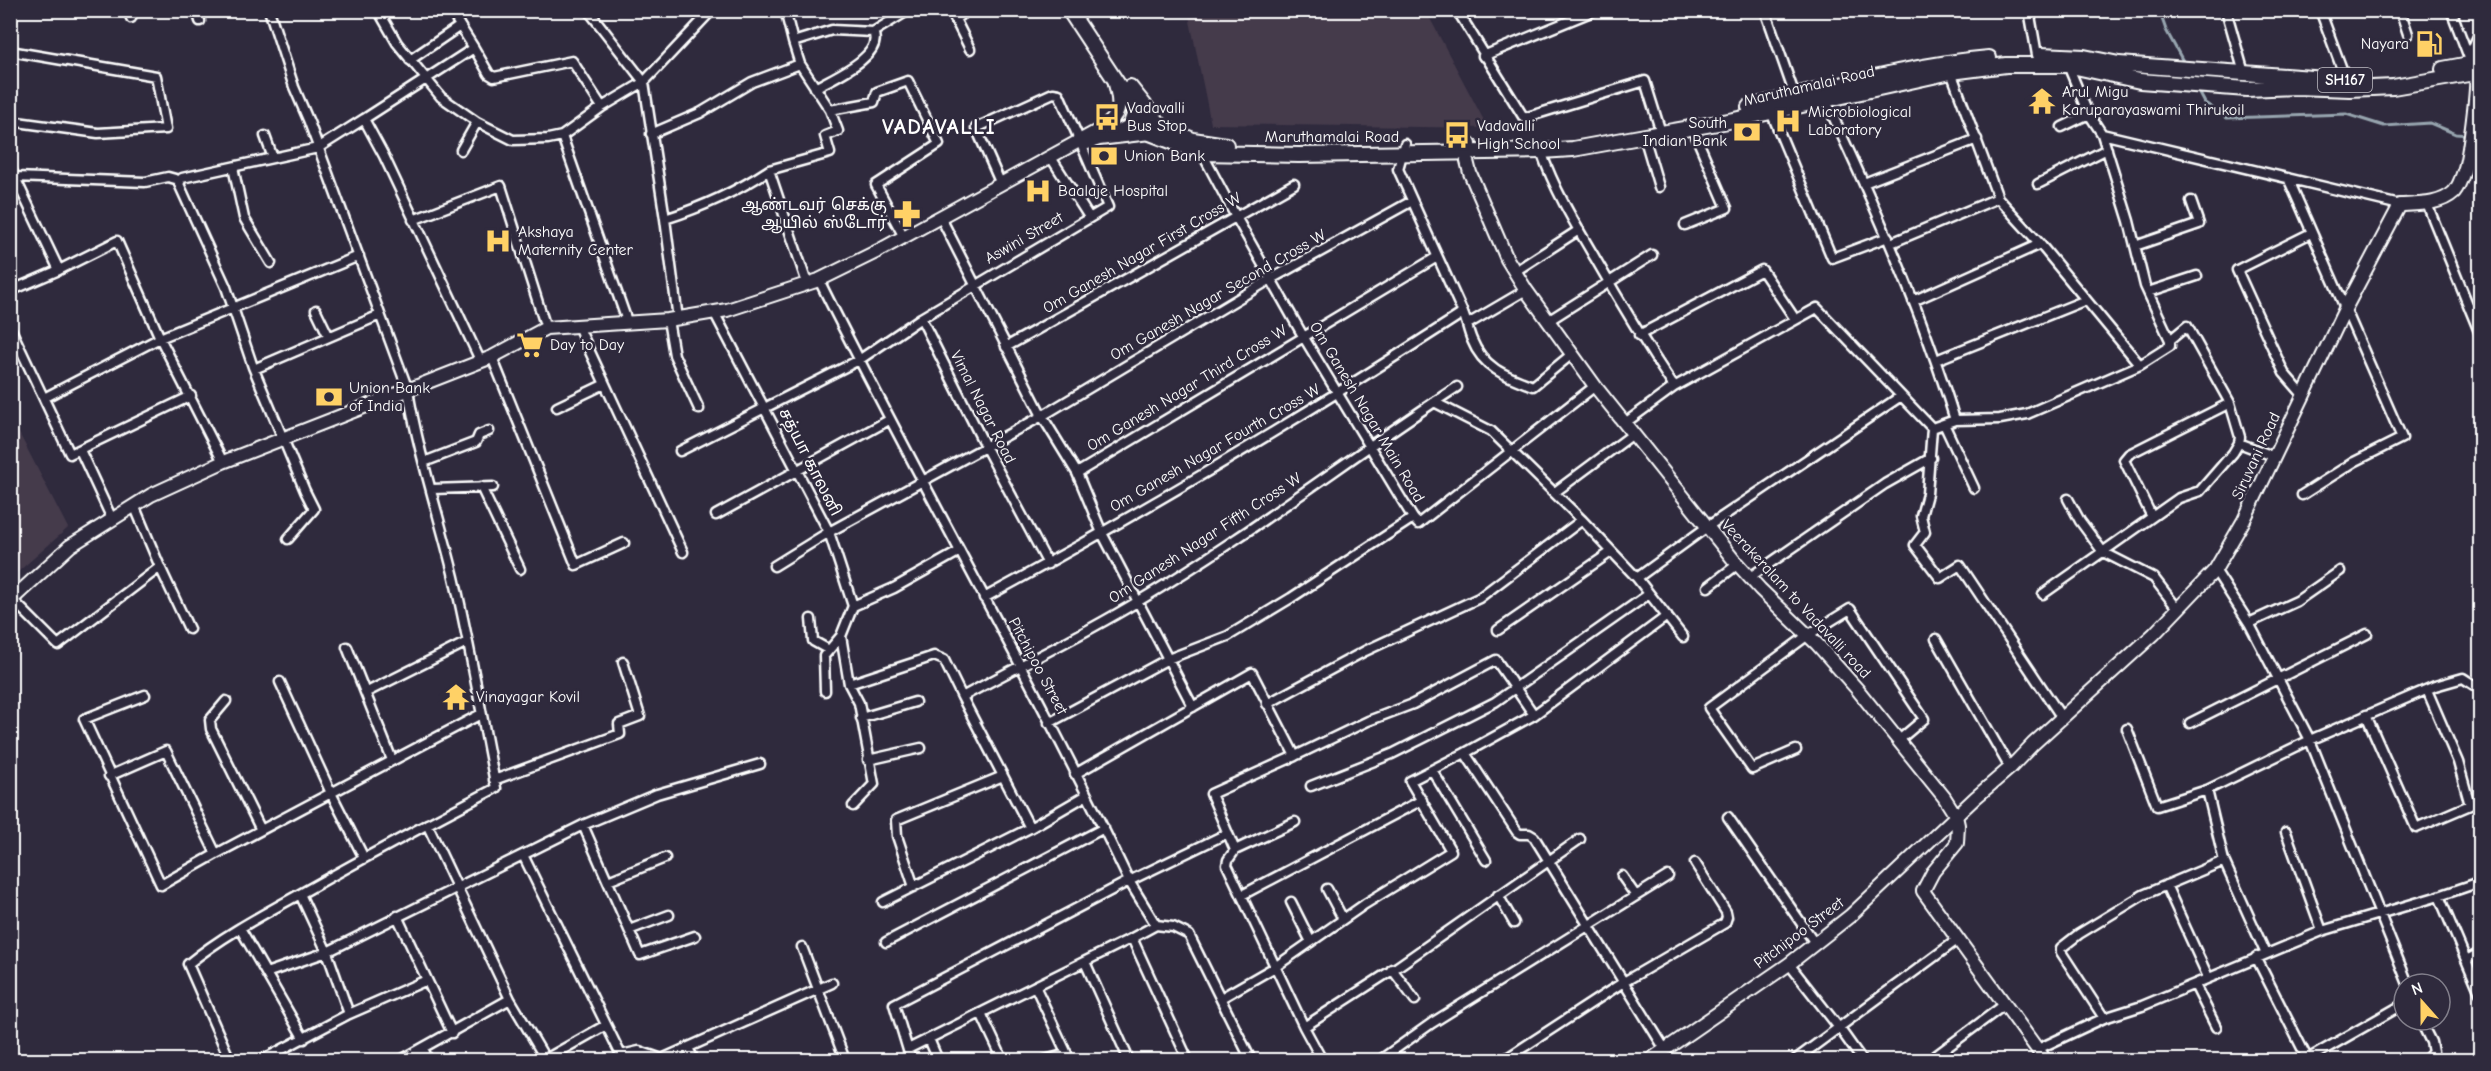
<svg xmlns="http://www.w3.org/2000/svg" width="2491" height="1071" font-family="'Comic Neue','Noto Sans Tamil',sans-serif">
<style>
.built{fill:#443a4b}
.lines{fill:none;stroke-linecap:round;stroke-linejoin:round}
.stream{stroke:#97a5af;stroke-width:3}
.street-casing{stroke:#fff;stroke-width:13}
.secondary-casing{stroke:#fff;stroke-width:16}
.primary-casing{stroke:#fff;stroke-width:18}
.street{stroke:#2f2a3d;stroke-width:8}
.secondary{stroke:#2f2a3d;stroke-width:12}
.primary{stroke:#2f2a3d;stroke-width:14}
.labels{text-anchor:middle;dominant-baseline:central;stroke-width:5;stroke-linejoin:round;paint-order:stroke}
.shield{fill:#2f2a3d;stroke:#c1bfc5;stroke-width:1.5}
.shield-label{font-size:15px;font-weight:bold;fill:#fff}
.poi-label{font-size:16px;fill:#fff;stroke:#2f2a3d;text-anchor:start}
.street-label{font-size:16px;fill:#fff;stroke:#2f2a3d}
.district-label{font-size:22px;font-weight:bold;letter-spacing:1.5px;fill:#fff;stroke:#2f2a3d}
</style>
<rect width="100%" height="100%" fill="#2f2a3d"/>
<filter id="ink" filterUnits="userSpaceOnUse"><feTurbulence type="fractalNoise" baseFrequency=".0167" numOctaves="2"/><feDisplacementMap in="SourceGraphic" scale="12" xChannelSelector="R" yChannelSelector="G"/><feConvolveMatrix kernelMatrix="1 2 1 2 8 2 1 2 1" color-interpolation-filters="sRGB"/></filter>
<g filter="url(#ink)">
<!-- built -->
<path class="built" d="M1190 10 1426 11 1488 128 1211 124 1188 11Z
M17 429 68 528 11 578 10 433Z"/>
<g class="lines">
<!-- stream -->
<path class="stream" d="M2159 10 2166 30 2184 63
M2198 90 2205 103 2227 118 2346 114 2384 126 2430 123 2456 134 2469 135"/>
<defs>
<path id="street" d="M128 10 131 18
M197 10 200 21
M378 10 397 43 441 97 477 122 513 140 548 139 562 136 602 107 644 82 712 10
M451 10 460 26
M588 10 644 82 665 219C703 207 736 192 769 170L807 283
M785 10 793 42
M968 10 955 19 970 49
M1457 10 1524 118 1645 81 1659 126
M1765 10 1795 96
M2029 10 2037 55
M2226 10 2244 73
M2320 10 2346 80
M2400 10 2408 34
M2451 10 2471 63
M1079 11 1081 10
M10 51 156 76 166 129 98 133 10 121
M1483 56 1596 10
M2469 56 2480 32
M410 60 460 26 474 48
M1951 72 1998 198 2040 244
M815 88C832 78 885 56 873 32
M1825 99C1874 204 1921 309 1955 420L2000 419 2027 414 2140 365 2170 346V340L2145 286 2129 221 2102 134 2087 111 2067 63
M1771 112 1832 258 1888 237
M2062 127 2089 114
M651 134 700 113 752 82 800 64
M2102 134 2400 205
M265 136 273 158
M562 136 627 321
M1644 136 1659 187
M461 150 477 122
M1541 151C1554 189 1575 224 1595 258 1620 302 1646 345 1674 387
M1050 156 1089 217
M10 167 59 270 117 241 160 338 223 462
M233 167 244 218 271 263
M769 170 830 153 825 136 838 131 830 110
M15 177 145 182 168 177 179 180
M2288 178 2402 438 2354 462 2302 495
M1000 182 976 128 1053 93 1059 94 1079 139
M1864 183 1977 139
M2038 184 2107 149
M2427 204 2480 334
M940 216 1042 416 1077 473 1102 533 1168 659 1049 723
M665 219 678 319
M413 220 501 186 546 328
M1685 225 1727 208 1692 127
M904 237 876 185 939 144 908 81 877 92 874 102 830 110 800 64 793 42 832 30 873 32 909 10
M1891 243 1998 198
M2135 246 2199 224 2191 201
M1514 272 1579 230
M819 280C919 482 1032 677 1129 881L1156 925 1132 938 1188 1060
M10 291 59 270
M2148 292 2197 276
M1913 301 2040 244 2140 365
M316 310 329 337
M714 312 829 532 1042 416 1271 279 1412 201
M1463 313C1467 322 1468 331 1472 340 1483 368 1506 376 1533 386L1572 354
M668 320 674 355 699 409
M1548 321 1652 255
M1468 324 1526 290
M578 326 683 552
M10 327 70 454 191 396
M1639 335 1762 270 1795 319
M2170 340 2187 326 2230 403 2240 437 2239 443
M1006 347 1294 184
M492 357 576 565 624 543
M480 360 384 156 364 119 474 48 489 74 494 77 572 61 602 107
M1936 360 2086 300
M254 369 380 315
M2303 395 2284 373 2237 270 2311 233
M44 398 160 338 359 256
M557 407 605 384
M1625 423 1674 387 1817 308 1932 428 1955 420
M1944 424 1974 488
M1932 428 1927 494 1921 516 1925 532 1915 545 1940 578 1960 565 2062 718
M80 450 112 519
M680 451 859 360 921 318
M424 462 476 442 479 435 489 431
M1077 473 1437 257
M481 487 520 569
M432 489 493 487
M1555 492 1633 434
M2068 499 2080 521 2103 552 2154 578 2177 608
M134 505 160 567
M716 515 889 420
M2152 517 2124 460 2129 454 2230 403
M1413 518 1418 524 1595 386
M1582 520 1637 578 1707 527 1901 396
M288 539 314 509 305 491 253 367 226 287 179 184 182 178 318 148 364 119
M1048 564 985 446 921 318 1108 207 1081 144
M774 566 829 532 853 606 841 636 849 684 859 703 874 784 853 806
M2215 570 2249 623 2310 740 2408 984
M1750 577 1885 484 1931 458
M1637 578 1683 637
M1708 587 1738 564
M2043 594 2179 498 2200 491 2233 453 2239 443 2273 456
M984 598C1147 510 1307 414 1463 313L1398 169 1405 144
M12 599 58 645 160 567 189 629
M853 606 894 588 960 551
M811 619 813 641 829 650
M2249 623 2297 601 2340 571
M1498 630 1611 552
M1936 639 2010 768
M347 647 392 760
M849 684 934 656 944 660 962 697
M825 691 824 656 841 636
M367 692 467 642
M145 695 84 719 161 885 216 854
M226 701 210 720 211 729 261 830
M1267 704 1365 651 1479 598 1582 520 1491 431 1434 402
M1193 707 1168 659 1228 636 1291 598 1413 518 1303 336 1236 217 1202 153
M1534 715 1667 616
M2366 715 2416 828 2470 805 2458 762 2427 690
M861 718 915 702
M2190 723 2367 634
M2127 729 2157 806 2207 790 2310 740 2435 686 2463 678 2480 689
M1796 750 1752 769 1709 708 1808 635 1850 609 1924 719 1899 740
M1295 756 1211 794 1235 850 1228 860 1227 865 1304 1027
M868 760 921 748
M1432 770 1486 860
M1075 774 1252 673 1295 756 1368 721 1413 704 1496 660 1534 715 1465 753 1517 832 1520 834H1529L1534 837 1666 1051
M109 776 166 751 216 854 331 793 280 682
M494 780 620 734 619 724 640 716 623 662
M1311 786 1392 754 1495 702 1649 594
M2207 790 2224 861 2266 954
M1087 795 1030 828 962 697C1020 665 1081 636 1137 602 1248 536 1350 457 1457 387
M1728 817 1815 943
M427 824 510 999 546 1060
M583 825 640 955 695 936
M2286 832 2322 931
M1235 850 1295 822
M523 855 621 1055 639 1051 662 1059 832 983
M364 858 331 793 481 714
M1622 876 1636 896
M608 881 665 858
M2166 885 2208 977
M914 887 897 836 896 820 1003 776
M1327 889 1343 919
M300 894 327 952 349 1014
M1242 895 1422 800
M1498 895 1514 923
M2439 896 2480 882
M883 902 1030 828
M1291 902 1311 942
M397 916 452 1033
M1156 925 1173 927 1189 935 1251 1060
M240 928 304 1039
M629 930 669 915
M886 942 1104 828
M802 947 845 1060
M2256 957 2308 1060
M2466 960 2480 953
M1085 962 1129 1060
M1789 964 1840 1029 1862 1060
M1392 969 1415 1000
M266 973 327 952 583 825 657 794 760 764
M2195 985 2216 1027
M1035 986 1067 1054 1045 1060
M1221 998 1275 967 1365 904 1451 851 1410 781 1465 753
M981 1013 1003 1060
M2104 1018 2061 952V948L2079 934 2143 895 2224 861
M2420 1020 2431 1042 2433 1052 2426 1060
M929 1039 938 1060
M423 1048 428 1060
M688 1048 694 1060
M908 1049 1132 938
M2038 1049 2104 1018 2142 1006 2322 931 2439 896 2480 993
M230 1060 188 964C225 934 268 912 309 889 371 854 433 821 496 788 482 718 470 646 454 577 439 515 418 453 408 390L309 122 294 87 269 10
M262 1060 349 1014 427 980
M401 1060 510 999
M544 1060 606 1025
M911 1060 894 1004 1129 881 1228 833
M1322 1060 1304 1027 1397 967 1580 839
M1380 1060 1432 1023 1668 876
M1504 1060 1622 983 1725 923 1727 917 1726 912 1695 863
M1795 1060 1957 940
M1930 1060 2004 1005
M2306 1060 2404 1004"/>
<path id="secondary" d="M1115 133 1129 126 1133 115V103
M1084 144 1099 139 1150 133
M1470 144 1467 161 1470 173 1507 259 1526 290 1595 386 1733 559 1760 589 1817 644 1857 689 1944 797 1956 816 1958 825 1957 843 1933 872 1923 891 2045 1060
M10 601 70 546 151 495 223 462 492 357 546 328 668 320 727 310 819 280 878 251 1101 129C1121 116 1121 106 1115 84
M1650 1060 1789 964 1850 916 1975 798 2010 768 2033 744 2154 634 2215 570 2244 520 2345 309 2400 205C2418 204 2440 205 2454 192 2458 187 2462 177 2464 171 2469 158 2478 85 2476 73 2475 72 2472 65 2472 64"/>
<path id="primary" d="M1069 10 1150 133 1202 153 1299 155 1541 151 1573 149 1734 120 1951 72 2006 65H2067L2140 81 2247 89 2296 87 2350 89 2393 87 2480 72
M2041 55 2084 57 2119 64 2326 79
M2443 69 2480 62
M1130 87 1162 127 1193 140 1226 145
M1749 107C1828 89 1908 65 1989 58"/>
</defs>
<!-- street casing -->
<use href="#street" class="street-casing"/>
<!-- secondary casing -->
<use href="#secondary" class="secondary-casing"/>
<!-- primary casing -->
<use href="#primary" class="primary-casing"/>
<!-- street -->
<use href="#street" class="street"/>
<!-- secondary -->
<use href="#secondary" class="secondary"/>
<!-- primary -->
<use href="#primary" class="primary"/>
</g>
</g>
<!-- icons -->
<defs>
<symbol id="fuel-bare" viewBox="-9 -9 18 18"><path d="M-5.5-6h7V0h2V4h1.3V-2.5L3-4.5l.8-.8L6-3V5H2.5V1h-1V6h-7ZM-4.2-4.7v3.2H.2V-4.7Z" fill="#ffd166" stroke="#2f2a3d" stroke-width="2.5" paint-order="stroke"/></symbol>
<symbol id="temple-bare" viewBox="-9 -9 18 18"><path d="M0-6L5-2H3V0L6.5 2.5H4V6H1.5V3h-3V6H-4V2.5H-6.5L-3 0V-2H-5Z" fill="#ffd166" stroke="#2f2a3d" stroke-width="2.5" paint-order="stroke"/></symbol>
<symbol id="bus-bare" viewBox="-9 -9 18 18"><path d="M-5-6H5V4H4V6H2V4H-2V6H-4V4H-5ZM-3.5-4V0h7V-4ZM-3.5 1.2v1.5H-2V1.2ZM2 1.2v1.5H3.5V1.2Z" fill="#ffd166" stroke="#2f2a3d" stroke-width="2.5" paint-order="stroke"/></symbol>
<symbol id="hospital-bare" viewBox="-9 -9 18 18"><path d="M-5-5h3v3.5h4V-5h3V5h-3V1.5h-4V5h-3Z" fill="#ffd166" stroke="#2f2a3d" stroke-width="2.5" paint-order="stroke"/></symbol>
<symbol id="bank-bare" viewBox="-9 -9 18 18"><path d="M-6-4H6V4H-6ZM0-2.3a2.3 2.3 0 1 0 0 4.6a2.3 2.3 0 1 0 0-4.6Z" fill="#ffd166" stroke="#2f2a3d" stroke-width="2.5" paint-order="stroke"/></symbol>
<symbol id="pharmacy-bare" viewBox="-9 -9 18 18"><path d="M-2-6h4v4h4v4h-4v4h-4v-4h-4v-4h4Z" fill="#ffd166" stroke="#2f2a3d" stroke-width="2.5" paint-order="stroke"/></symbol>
<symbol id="supermarket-bare" viewBox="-9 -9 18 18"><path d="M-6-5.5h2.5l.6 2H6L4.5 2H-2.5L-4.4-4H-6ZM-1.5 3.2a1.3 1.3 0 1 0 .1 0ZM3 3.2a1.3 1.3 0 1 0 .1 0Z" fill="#ffd166" stroke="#2f2a3d" stroke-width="2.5" paint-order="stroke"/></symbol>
</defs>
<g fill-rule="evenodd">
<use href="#fuel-bare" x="2410" y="25" width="38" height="38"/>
<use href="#temple-bare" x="2023" y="82" width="38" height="38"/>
<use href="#bus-bare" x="1088" y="98" width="38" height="38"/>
<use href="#hospital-bare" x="1769" y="102" width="38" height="38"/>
<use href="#bank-bare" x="1728" y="113" width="38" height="38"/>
<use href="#bus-bare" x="1438" y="116" width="38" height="38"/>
<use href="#bank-bare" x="1085" y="137" width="38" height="38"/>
<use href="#hospital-bare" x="1019" y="172" width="38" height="38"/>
<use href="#pharmacy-bare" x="888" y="195" width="38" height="38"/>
<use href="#hospital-bare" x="479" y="222" width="38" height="38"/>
<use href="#supermarket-bare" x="511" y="326" width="38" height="38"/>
<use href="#bank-bare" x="310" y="378" width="38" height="38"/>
<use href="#temple-bare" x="437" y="678" width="38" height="38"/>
</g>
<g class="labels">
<!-- shield labels -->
<rect class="shield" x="2318" y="68" width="54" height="24" rx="4.5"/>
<g class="shield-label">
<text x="2345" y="80">SH167</text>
</g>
<!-- poi labels -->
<g class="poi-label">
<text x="2409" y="44" text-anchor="end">Nayara</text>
<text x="2062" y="92">Arul Migu<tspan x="2062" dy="18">Karuparayaswami Thirukoil</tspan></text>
<text x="1127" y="108">Vadavalli<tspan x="1127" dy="18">Bus Stop</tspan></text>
<text x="1808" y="112">Microbiological<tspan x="1808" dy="18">Laboratory</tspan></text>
<text x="1727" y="123" text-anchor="end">South<tspan x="1727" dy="18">Indian Bank</tspan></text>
<text x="1477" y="126">Vadavalli<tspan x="1477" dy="18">High School</tspan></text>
<text x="1124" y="156">Union Bank</text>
<text x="1058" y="191">Baalaje Hospital</text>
<text x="887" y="205" text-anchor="end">ஆண்டவர் செக்கு<tspan x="887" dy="18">ஆயில் ஸ்டோர்</tspan></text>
<text x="518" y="232">Akshaya<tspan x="518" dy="18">Maternity Center</tspan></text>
<text x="550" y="345">Day to Day</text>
<text x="349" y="388">Union Bank<tspan x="349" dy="18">of India</tspan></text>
<text x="476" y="697">Vinayagar Kovil</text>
</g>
<!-- street labels -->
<g class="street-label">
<text transform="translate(1809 86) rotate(-13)">Maruthamalai Road</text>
<text x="1332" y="137">Maruthamalai Road</text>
<text transform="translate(1024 238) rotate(-30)">Aswini Street</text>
<text transform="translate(1142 253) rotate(-30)">Om Ganesh Nagar First Cross W</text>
<text transform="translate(1218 295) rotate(-30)">Om Ganesh Nagar Second Cross W</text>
<text transform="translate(1187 388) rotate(-31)">Om Ganesh Nagar Third Cross W</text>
<text transform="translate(983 407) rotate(63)">Vimal Nagar Road</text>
<text transform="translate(1367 412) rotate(59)">Om Ganesh Nagar Main Road</text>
<text transform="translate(1215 448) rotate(-30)">Om Ganesh Nagar Fourth Cross W</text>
<text transform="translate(2256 456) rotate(-65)">Siruvani Road</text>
<text transform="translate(810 462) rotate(63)">சத்யா காலனி</text>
<text transform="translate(1205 538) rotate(-33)">Om Ganesh Nagar Fifth Cross W</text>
<text transform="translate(1796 599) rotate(47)">Veerakeralam to Vadavalli road</text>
<text transform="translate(1038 666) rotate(62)">Pitchipoo Street</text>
<text transform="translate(1799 933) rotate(-37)">Pitchipoo Street</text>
</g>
<!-- district labels -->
<g class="district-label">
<text x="939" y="127">VADAVALLI</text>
</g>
</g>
<!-- margin -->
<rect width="2491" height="1071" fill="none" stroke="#2f2a3d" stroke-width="36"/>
<rect x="18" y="18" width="2455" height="1035" fill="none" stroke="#fff" stroke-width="2" filter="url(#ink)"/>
<!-- north arrow -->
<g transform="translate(2422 1002) rotate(339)"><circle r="28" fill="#2f2a3d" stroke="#827f8b" stroke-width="1.5"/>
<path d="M0-4.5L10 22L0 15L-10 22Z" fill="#ffd166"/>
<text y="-9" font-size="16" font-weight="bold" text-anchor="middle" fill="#ffffff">N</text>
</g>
</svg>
